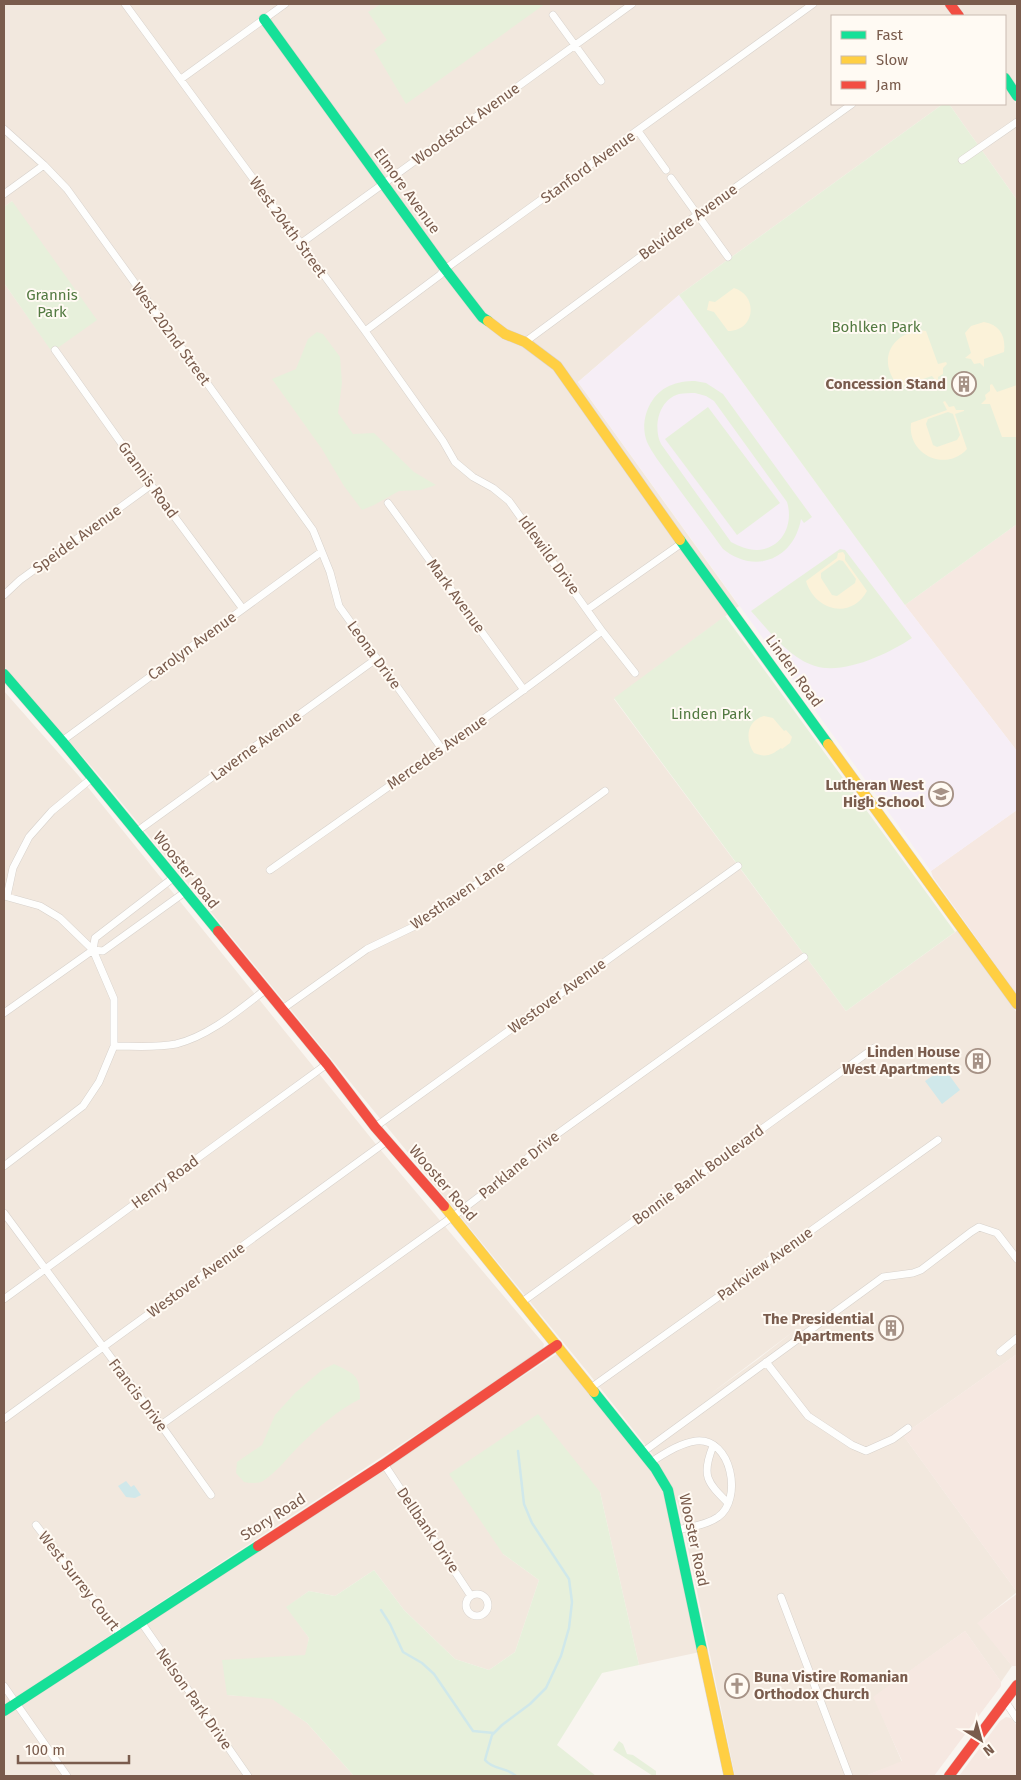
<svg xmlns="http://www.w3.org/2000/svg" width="1021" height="1780" font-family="'Fira Sans',sans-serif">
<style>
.residential{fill:#f2e8de;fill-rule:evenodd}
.commercial{fill:#f6e8e1}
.education{fill:#f6eef6}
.green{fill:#e7f0db;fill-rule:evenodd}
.sand{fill:#fbf2d9;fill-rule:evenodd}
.water{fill:#d0e8ea}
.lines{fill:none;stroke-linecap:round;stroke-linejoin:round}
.stream{stroke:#d0e8ea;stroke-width:2.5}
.street-casing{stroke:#d7d1cb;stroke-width:8}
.fast-casing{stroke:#d9d2cb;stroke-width:11}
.slow-casing{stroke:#d9d2cb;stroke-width:11}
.jam-casing{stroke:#d9d2cb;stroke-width:11}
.street{stroke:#fefefd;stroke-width:7}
.fast{stroke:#16e098;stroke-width:10}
.slow{stroke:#ffcf43;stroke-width:10}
.jam{stroke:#f24e42;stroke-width:10}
.labels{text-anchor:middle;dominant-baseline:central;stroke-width:4;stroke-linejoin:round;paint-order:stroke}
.street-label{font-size:15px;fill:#7a5c4d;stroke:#fffaf3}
.park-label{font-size:15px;fill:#537a41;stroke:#fffaf3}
.poi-label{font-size:15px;font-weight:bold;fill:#7a5c4d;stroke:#fffaf3;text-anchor:end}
</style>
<rect width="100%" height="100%" fill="#f9f5f0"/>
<!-- residential -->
<path class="residential" d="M4 4H944L953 16H832V104H943L679 295 578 382 739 606 614 699 846 1011 958 930 1017 1013V1354L903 1435 1017 1592 978 1623 1012 1666 1001 1682 965 1631 874 1697 902 1762 865 1776H735L683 1524 678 1504 658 1461 590 1375 103 780 4 666V283L52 351 12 201 4 207ZM794 1331 757 1360 709 1395Z
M957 4H1017V87L1005 70V16H966Z
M1005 88 1017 105V200L949 104H1005Z
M4 691 78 775 379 1148 544 1344 543 1348 540 1353 4 1705Z
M558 1353 644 1460 664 1494 700 1652 639 1665 600 1492 503 1554 539 1580 515 1652 489 1670 455 1659 404 1610 374 1570 335 1596 309 1591 287 1607 309 1638 306 1655 227 1695 272 1698 307 1723 354 1776H4V1717Z"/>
<!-- commercial -->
<path class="commercial" d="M1017 524V751L905 605Z
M1017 810V995L933 877 931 871Z
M1017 1354V1592L903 1435Z
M1017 1594V1666H1012L977 1623Z
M965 1631 1001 1682V1686L934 1776H865L902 1761 873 1697Z
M1006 1717 1011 1718 1017 1726V1776H959L1000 1721Z"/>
<!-- education -->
<path class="education" d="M679 295 905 605 1017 751V810L931 871 578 382Z"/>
<!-- green -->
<path class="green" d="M381 4H507L509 6 512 4H545L406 104 374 50 387 40 368 12Z
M943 104H949L1017 200V524L905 605 679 295Z
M12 201 97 320 52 352 4 283V207Z
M317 332 323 334 340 357 342 383 338 413 353 434 374 433 414 472 436 485 421 490 399 491 374 505 362 510 344 486 322 449 272 379 296 369 308 339Z
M695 381 706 383 723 394 812 517 804 523 801 519C794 559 755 575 723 549 705 524 686 499 668 474 661 464 652 453 647 442 639 422 649 395 669 386 678 382 686 381 695 381ZM695 393 706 396 714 401 787 502C794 524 782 549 757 550 747 550 739 546 731 542L661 444C653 428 658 400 679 394 684 393 690 393 695 393Z
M708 407 780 503 737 535 665 439Z
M840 549 845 550 912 638C888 654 844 675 815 666 789 658 769 631 751 611Z
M725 616 955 932 846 1011 614 698Z
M334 1364C354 1374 360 1374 360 1399 339 1409 316 1429 299 1446 288 1457 277 1472 263 1481 257 1484 250 1483 244 1482L236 1473 237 1462 262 1445 275 1415 295 1393 322 1370Z
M538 1414 600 1492 639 1665 602 1673 557 1745 596 1776H354L307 1723 272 1699 227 1695 222 1660 305 1655 309 1638 286 1607 309 1591 335 1596 374 1570 404 1610 455 1659 489 1670 515 1652 539 1580 503 1554 449 1474Z
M619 1741 623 1744 627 1754 633 1755 656 1771V1776H653L613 1750Z"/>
<!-- sand -->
<path class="sand" d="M734 288C759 296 755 331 728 331L714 312 707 310 709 301 715 302Z
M984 322C1000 325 1006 336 1004 352L984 359V367L980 363 974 364 971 359 965 358 971 353 965 333 971 326Z
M919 330 926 331 938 364 946 362 947 364 943 368V374L938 377V383L932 376 899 387C878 363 888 336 919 330Z
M992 384 997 392 1017 385V437H1002L990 404H981L986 399 985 395 990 391V385Z
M945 401 949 407 954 406 956 410H964V411L955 414 967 449C945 473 907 454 911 423L947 410 943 402ZM948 412 953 414 960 435 957 440 937 447 933 445 926 424 928 419Z
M843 552 845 555V560L867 591C851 620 815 611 806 581L837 558 838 553ZM839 560 843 561 856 579 855 583 837 596 832 595 821 578V573Z
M764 716 773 718 784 731 786 730 792 737 790 743 782 749 781 748C771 755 767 758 754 753 745 740 746 721 764 716Z"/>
<!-- water -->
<path class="water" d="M944 1068 960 1090 942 1104 925 1081Z
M126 1481 131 1487 134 1485 141 1495 135 1498 126 1497 118 1486Z"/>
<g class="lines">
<!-- stream -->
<path class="stream" d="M381 1610 390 1624 403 1652 422 1663 434 1674 473 1731 494 1733
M516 1776C507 1767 493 1770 485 1760L492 1735 502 1725 530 1704 546 1688 561 1656 569 1628 572 1602 569 1579 532 1523 524 1504 518 1451"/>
<defs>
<path id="street" d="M125 4 365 331 443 441 455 462 473 477 493 488 509 501 602 631 635 673
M553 15 601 81
M181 79 285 4
M4 129 44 165 67 189 313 530 330 572 339 606 442 749
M638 131 666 170
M962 160 1017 122
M671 178 728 257
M4 194 44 165
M300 244 632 4
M365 331 440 275 445 269 813 4
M525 342 697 215 852 104
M55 350 151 485 243 609
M388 503 524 690
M4 595 20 580 151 485
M588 609 682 543
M62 741 321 552
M136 832 376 659
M270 870C382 791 494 714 602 631
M4 896 40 906 60 918 93 950 114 999V1046L99 1082 83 1106 4 1166
M7 896 13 868 29 837 52 811 92 778
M93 950 103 951 185 892
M281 1010 367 949 415 926 442 909 605 791
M4 1013 93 950 95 938 173 878
M114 1046C134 1046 156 1048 176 1044 209 1036 239 1010 265 990
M375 1127 738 866
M4 1213 161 1425 211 1495
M4 1299 327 1064
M522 1302 874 1048
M1000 1352 1017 1338
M766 1362 808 1416 852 1445 866 1451 893 1439 908 1428
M592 1387 938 1140
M4 1419 387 1141
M161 1425 459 1212 513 1171 546 1142 804 957
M713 1446C701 1476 707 1482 728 1503
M643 1452 883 1277 913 1273 921 1270 971 1232 979 1227 997 1233 1017 1259
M651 1462C664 1454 680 1443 696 1441 732 1437 743 1500 718 1517 707 1525 690 1527 677 1530
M384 1464 471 1596
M36 1525 122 1636
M466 1605a11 11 0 1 1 22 0a11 11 0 1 1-22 0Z
M781 1597 849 1776
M141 1622 248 1776
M4 1686 67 1776
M1005 1701 1017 1719"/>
<path id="fast" d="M264 19 445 269 482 317 488 321
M1005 78 1017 96
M680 540 828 744
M4 674 62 741 218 931
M594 1392 655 1468 668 1490 702 1650
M4 1711 258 1546"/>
<path id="slow" d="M488 321 505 334 525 342 557 366 680 540
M828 744 1017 1004
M444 1206 594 1392
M702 1650 729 1776"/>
<path id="jam" d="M950 4 959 16
M218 931 327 1064 375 1127 444 1206
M258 1546 384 1464 557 1345
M949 1776 1017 1685"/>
</defs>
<!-- street casing -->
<use href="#street" class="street-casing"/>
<!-- fast casing -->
<use href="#fast" class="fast-casing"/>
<!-- slow casing -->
<use href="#slow" class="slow-casing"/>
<!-- jam casing -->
<use href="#jam" class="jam-casing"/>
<!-- street -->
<use href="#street" class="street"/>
<!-- fast -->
<use href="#fast" class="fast"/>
<!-- slow -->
<use href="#slow" class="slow"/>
<!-- jam -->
<use href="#jam" class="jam"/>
</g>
<!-- icons -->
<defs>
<symbol id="building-ring" viewBox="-11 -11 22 22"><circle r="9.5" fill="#fffaf3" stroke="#a69286" stroke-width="1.5"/><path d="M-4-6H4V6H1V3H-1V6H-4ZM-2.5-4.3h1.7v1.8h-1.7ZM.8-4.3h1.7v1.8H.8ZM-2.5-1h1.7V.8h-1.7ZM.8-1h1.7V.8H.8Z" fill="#a69286"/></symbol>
<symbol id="school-ring" viewBox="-11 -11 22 22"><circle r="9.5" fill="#fffaf3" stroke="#a69286" stroke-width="1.5"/><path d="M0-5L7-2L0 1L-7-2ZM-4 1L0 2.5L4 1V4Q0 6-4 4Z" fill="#a69286"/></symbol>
<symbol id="church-ring" viewBox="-11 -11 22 22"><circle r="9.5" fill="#fffaf3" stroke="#a69286" stroke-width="1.5"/><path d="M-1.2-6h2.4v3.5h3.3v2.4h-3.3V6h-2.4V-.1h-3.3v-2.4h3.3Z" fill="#a69286"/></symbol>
</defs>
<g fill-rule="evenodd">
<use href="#building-ring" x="950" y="370" width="28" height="28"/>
<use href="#school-ring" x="927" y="780" width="28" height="28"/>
<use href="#building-ring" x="964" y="1047" width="28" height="28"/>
<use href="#building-ring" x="877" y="1314" width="28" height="28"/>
<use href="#church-ring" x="723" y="1672" width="28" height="28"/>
</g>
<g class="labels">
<!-- street labels -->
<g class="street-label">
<text transform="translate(466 124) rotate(-36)">Woodstock Avenue</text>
<text transform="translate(588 167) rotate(-36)">Stanford Avenue</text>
<text transform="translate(407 191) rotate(54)">Elmore Avenue</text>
<text transform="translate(688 222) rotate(-36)">Belvidere Avenue</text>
<text transform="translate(288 227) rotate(54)">West 204th Street</text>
<text transform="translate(171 334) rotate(54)">West 202nd Street</text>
<text transform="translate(148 480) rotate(54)">Grannis Road</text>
<text transform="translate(77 539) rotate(-36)">Speidel Avenue</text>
<text transform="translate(549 555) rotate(54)">Idlewild Drive</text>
<text transform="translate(456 596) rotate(54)">Mark Avenue</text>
<text transform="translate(192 646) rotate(-36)">Carolyn Avenue</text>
<text transform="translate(374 655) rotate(54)">Leona Drive</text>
<text transform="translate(794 671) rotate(54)">Linden Road</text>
<text transform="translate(256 746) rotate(-36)">Laverne Avenue</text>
<text transform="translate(437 752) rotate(-35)">Mercedes Avenue</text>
<text transform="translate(186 870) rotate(51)">Wooster Road</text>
<text transform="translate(458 895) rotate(-34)">Westhaven Lane</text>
<text transform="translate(557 996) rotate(-36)">Westover Avenue</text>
<text transform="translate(519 1165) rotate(-39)">Parklane Drive</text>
<text transform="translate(698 1175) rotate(-36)">Bonnie Bank Boulevard</text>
<text transform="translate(165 1182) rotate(-36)">Henry Road</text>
<text transform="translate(443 1183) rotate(49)">Wooster Road</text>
<text transform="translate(765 1264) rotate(-36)">Parkview Avenue</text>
<text transform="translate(196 1280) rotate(-36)">Westover Avenue</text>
<text transform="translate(138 1395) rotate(53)">Francis Drive</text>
<text transform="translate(273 1517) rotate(-33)">Story Road</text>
<text transform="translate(428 1530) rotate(56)">Dellbank Drive</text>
<text transform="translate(694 1540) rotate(78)">Wooster Road</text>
<text transform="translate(79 1581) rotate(52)">West Surrey Court</text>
<text transform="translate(194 1699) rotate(55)">Nelson Park Drive</text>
</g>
<!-- park labels -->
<g class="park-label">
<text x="52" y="295">Grannis<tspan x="52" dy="17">Park</tspan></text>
<text x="876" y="327">Bohlken Park</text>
<text x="711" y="714">Linden Park</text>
</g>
<!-- poi labels -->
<g class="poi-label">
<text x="946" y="384">Concession Stand</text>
<text x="924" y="785">Lutheran West<tspan x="924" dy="17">High School</tspan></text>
<text x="960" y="1052">Linden House<tspan x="960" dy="17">West Apartments</tspan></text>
<text x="874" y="1319">The Presidential<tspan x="874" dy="17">Apartments</tspan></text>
<text x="754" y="1677" text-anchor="start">Buna Vistire Romanian<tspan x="754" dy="17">Orthodox Church</tspan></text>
</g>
</g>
<!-- border -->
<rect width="1021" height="1780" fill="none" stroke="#7a5c4d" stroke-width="10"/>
<!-- legend -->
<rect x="831" y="15" width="175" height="90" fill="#fffaf3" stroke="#cabbb1"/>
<rect x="841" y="31" width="25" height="8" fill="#16e098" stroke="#cabbb1"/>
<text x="876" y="40" font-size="15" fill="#7a5c4d">Fast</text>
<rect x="841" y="56" width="25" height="8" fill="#ffcf43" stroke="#cabbb1"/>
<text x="876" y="65" font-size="15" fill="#7a5c4d">Slow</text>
<rect x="841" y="81" width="25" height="8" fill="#f24e42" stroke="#cabbb1"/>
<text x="876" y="90" font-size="15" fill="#7a5c4d">Jam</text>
<!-- north arrow -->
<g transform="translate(981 1740) rotate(143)" stroke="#fffaf3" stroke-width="4" paint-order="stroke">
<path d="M0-4L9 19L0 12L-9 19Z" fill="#7a5c4d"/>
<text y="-8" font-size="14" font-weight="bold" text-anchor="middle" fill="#7a5c4d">N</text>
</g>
<!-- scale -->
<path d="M18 1755v8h111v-8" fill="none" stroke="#7a5c4d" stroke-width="2.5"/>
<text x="25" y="1755" font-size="15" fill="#7a5c4d" stroke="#fffaf3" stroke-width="4" paint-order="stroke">100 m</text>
</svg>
